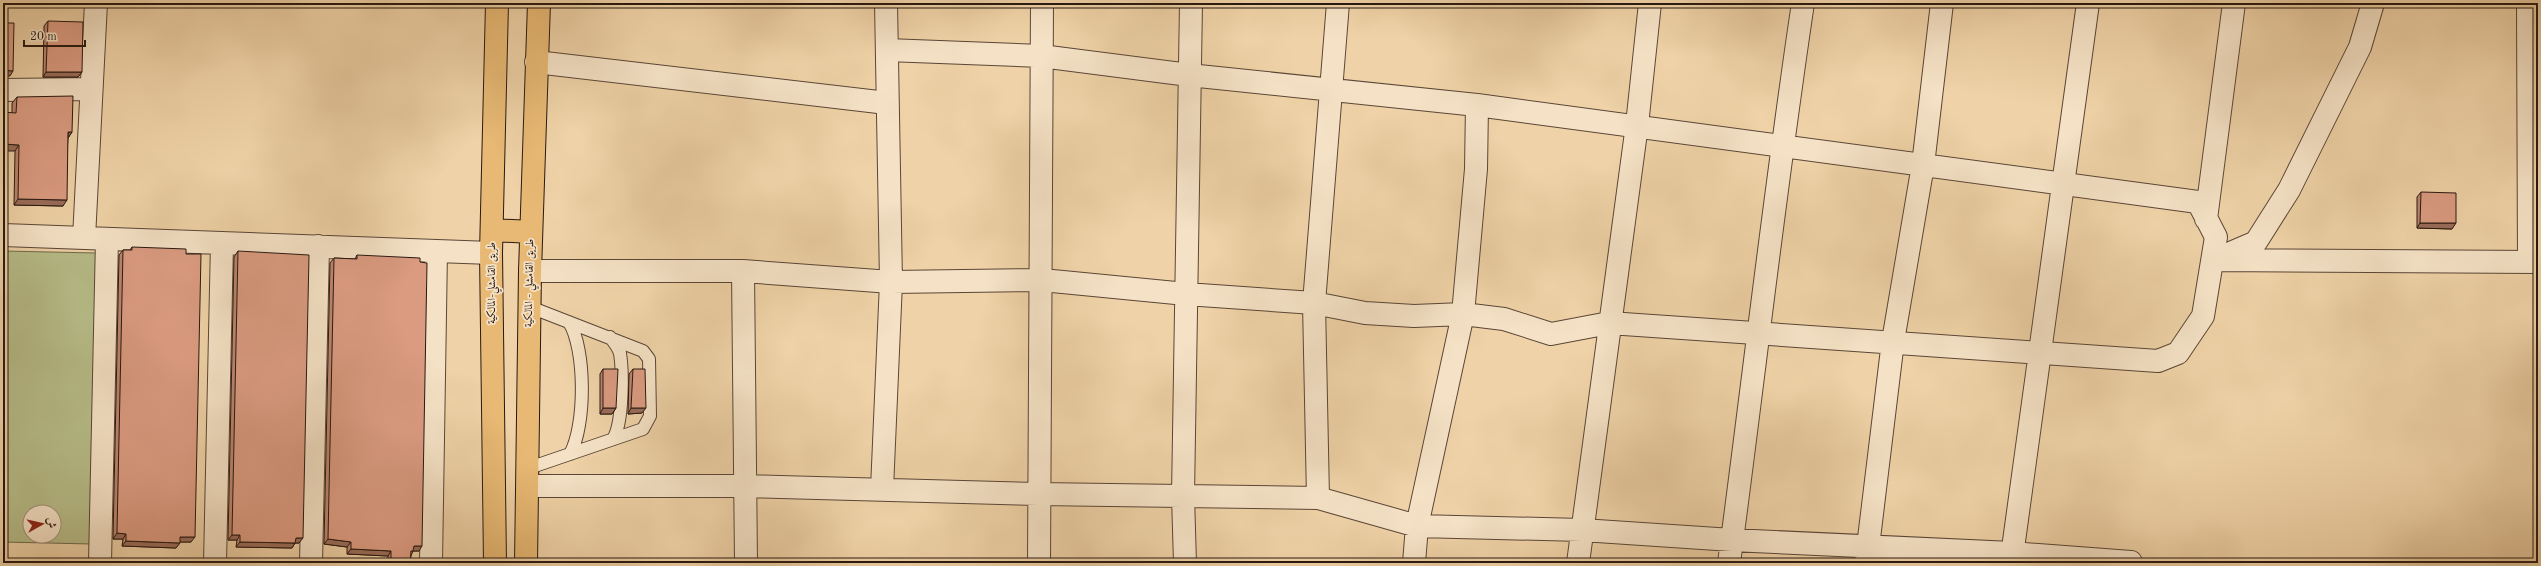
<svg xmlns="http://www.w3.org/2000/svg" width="2541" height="566" font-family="'Old Standard TT',Amiri,serif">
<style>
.green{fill:#b7bd89;stroke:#706a4c;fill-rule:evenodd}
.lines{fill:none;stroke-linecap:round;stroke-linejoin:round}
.lane-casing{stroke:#5a4636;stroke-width:14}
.street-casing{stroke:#5a4636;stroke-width:24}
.highway-casing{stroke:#281810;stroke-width:24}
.lane{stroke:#f5e2c6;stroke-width:12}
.street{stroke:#f5e2c6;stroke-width:22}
.highway{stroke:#e8b974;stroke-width:22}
.wall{fill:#bc856f;stroke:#281810}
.shaded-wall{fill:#996c5a;stroke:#281810}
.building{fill:#db9b81;stroke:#281810}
.labels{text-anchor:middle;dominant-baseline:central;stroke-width:3.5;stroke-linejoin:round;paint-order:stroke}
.street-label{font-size:11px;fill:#281810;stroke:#f5e2c6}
</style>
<rect width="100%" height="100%" fill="#efd2a7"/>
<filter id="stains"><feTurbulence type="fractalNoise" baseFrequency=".005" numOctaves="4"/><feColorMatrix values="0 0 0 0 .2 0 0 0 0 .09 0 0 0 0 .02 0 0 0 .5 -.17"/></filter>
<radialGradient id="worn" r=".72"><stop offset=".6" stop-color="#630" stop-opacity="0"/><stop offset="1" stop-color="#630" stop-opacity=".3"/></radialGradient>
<!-- green -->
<path class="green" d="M3 251 96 253 91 544 3 542ZM30 512H54V536H30Z"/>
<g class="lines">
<defs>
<path id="lane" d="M569 322C586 349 586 426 570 454
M610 337C614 342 618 347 620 353 623 372 623 424 613 439
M529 468 643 429 650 416 649 359 643 351 530 307"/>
<path id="street" d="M2528 3 2529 262
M536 62 887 103
M3 90 90 89
M2206 219 2234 3
M3 235 491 253
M84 238 96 3
M2221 257 2256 242 2289 190 2360 47 2373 3
M2214 260 2538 262
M530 271H743L891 282 1042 280 1186 294 1314 303 1365 313 1414 316 1463 314 1504 319 1551 334 1609 323 2158 361 2178 353 2203 316 2216 237 2198 202 1477 105 1189 75 1041 56 887 50
M743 271 746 563
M529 486H745L1038 494 1318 498 1417 526 1582 530 1732 540 2012 553 2131 562
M882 489 891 282 886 3
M1318 498 1314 303 1338 3
M100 563 107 239
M215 563 222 243
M311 563 318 246
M431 563 436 251
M1039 563 1042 3
M1185 563 1183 496 1191 3
M1414 563 1417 526 1463 314 1476 169 1477 105
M1578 563 1637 125 1650 3
M1729 563C1754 376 1775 189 1803 3
M1866 563 1893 341 1923 165 1942 3
M2011 563 2088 3"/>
<path id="highway" d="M492 230 531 232
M495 563 491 253 497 3
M526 563 530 271 539 3"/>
</defs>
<!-- lane casing -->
<use href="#lane" class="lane-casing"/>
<!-- street casing -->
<use href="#street" class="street-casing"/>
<!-- highway casing -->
<use href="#highway" class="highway-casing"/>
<!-- lane -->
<use href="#lane" class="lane"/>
<!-- street -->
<use href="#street" class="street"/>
<!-- highway -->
<use href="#highway" class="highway"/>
</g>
<!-- wall -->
<path class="wall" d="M48 21 82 72 78 77H43L44 26Z
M17 97 72 132 68 138 63 206 14 205 15 151 12 113V103Z
M2421 192 2452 229 2417 228V197Z
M132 247 191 542H180L176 548 122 546 123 539H113L119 255 123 250H130Z
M238 251 299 543H295L292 548 236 547 237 540H228L234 257Z
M357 255 419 551H413L411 556 410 563H388V556L347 554V547L324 544 330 263 334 258 355 259Z
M603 369 616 408 612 414H600V374Z
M633 369 642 413 628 414 629 374Z"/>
<!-- shaded-wall -->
<path class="shaded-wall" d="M3 70 13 71 10 76H3Z
M46 72H82L78 77H43Z
M68 132H72L68 138Z
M3 144 19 145 15 151H3Z
M18 199 67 200 63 206 14 205Z
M2420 223H2456L2452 229 2417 228Z
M603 408H616L612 414H600Z
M631 408H646L642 413 628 414Z
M117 533 126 534 123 539H113Z
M232 535H240L237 540H228Z
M180 537H195L191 542H177Z
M296 538H303L299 543H292Z
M328 539 351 542 347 547 324 544Z
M126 541 180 543 176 548 122 546Z
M240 542 295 543 292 548 236 547Z
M414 546H422L419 551H410Z
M351 549 391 551 388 556 347 554Z"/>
<!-- building -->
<path class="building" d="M48 21 83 22 82 72H46Z
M3 23H14L13 71 3 70Z
M73 96 72 132H68L67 200 18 199 19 145 3 144V112L16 113 17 97Z
M2421 192 2456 193V223H2420Z
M132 247 186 249V254H201L195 537H180V543L126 541V534L117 533 123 250H132Z
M238 251 309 255 303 538H296L295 543 240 542V535H232Z
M357 255 420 258V262L427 263 422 546H414L413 551H411L410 563H391V551L351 549V542L328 539 334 258 357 259Z
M603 369H618L616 408H603Z
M633 369H645L646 408H631Z"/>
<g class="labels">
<!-- street labels -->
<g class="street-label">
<text transform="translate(492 283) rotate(-90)">طريق القامشلي-المالكية</text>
<text transform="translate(530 283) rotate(-89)">طريق القامشلي - المالكية</text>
</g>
</g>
<!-- margin -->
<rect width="2541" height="566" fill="none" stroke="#efd2a7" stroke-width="16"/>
<rect x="4" y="4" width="2533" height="558" fill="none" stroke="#281810" stroke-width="2"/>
<rect x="8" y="8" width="2525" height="550" fill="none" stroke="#281810"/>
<!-- north arrow -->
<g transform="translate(42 524) rotate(82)"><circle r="19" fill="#f5e2c6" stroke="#a3917d"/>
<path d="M0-3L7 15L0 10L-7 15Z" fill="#8f2418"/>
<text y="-6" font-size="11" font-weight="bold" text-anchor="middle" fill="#281810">ش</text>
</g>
<!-- scale -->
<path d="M24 40v6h61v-6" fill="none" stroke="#281810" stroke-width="2"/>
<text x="30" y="40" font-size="12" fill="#281810" stroke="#f5e2c6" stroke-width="3" paint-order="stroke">20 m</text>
<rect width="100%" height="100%" filter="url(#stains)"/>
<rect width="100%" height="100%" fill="url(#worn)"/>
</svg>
